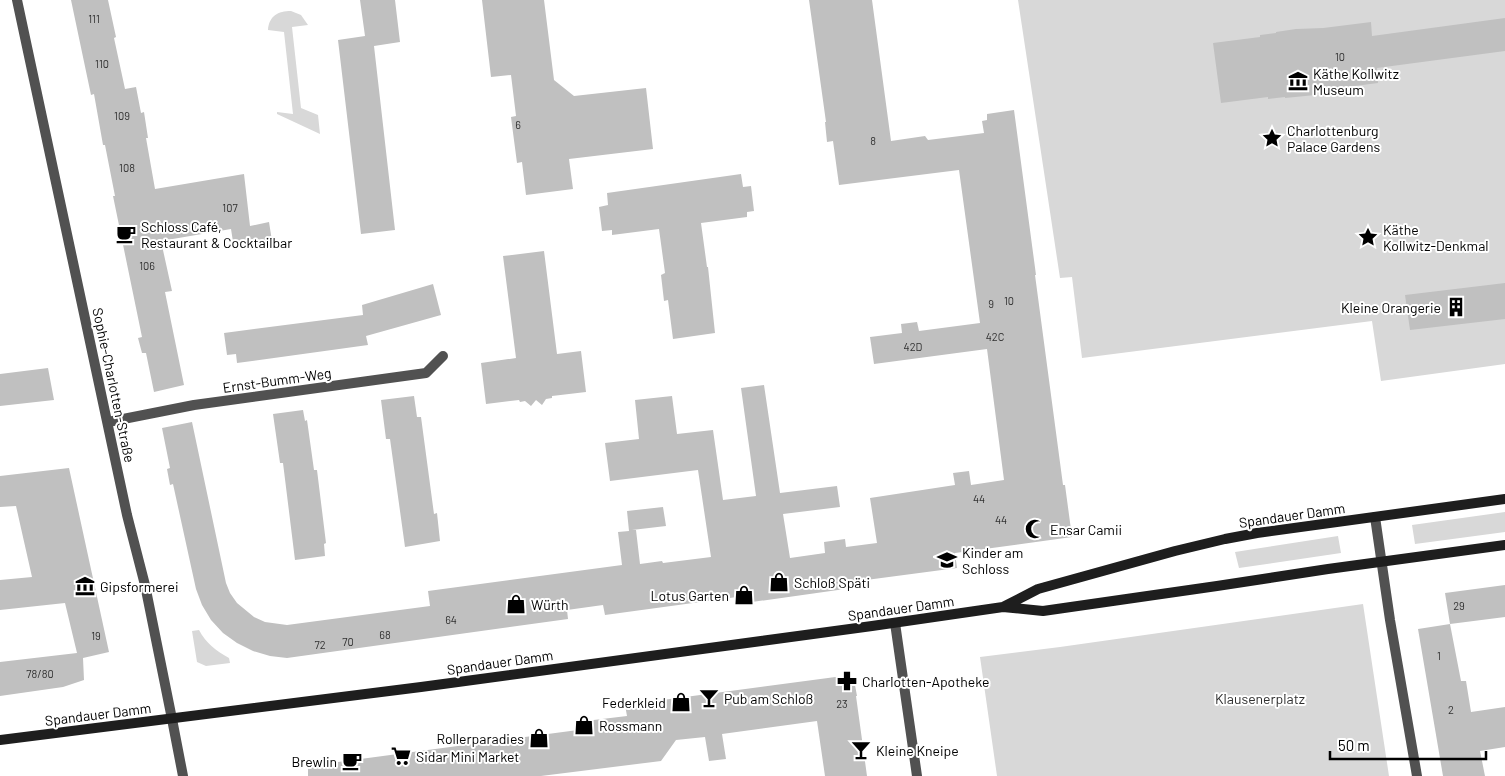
<svg xmlns="http://www.w3.org/2000/svg" width="1505" height="776" font-family="Barlow,sans-serif">
<style>
.green{fill:#d8d8d8}
.building{fill:#c0c0c0}
.lines{fill:none;stroke-linecap:round;stroke-linejoin:round}
.minor{stroke:#515151;stroke-width:10}
.tertiary{stroke:#515151;stroke-width:10}
.secondary{stroke:#1e1e1e;stroke-width:10}
.labels{text-anchor:middle;dominant-baseline:central;stroke-width:4;stroke-linejoin:round;paint-order:stroke}
.number-label{font-size:11px;fill:#303030}
.poi-label{font-size:14px;fill:#000;stroke:#fff;text-anchor:start}
.street-label{font-size:14px;fill:#000;stroke:#fff}
.park-label{font-size:14px;fill:#2f2f2f;stroke:#fff}
</style>
<rect width="100%" height="100%" fill="#fff"/>
<!-- green -->
<path class="green" d="M1018 0H1505V364L1381 381 1372 321 1082 358 1072 277 1060 278Z
M291 11 301 15 308 25 292 27 301 108 318 115 320 134 277 114V112L293 114 284 32 268 30C269 16 278 11 291 11Z
M1505 512V532L1415 544 1412 525Z
M1338 536 1341 553 1239 568 1235 552Z
M1363 604 1389 776H997L980 657 1060 647Z
M199 630C206 643 216 651 229 658L230 663 206 666 197 662 192 631Z"/>
<!-- building -->
<path class="building" d="M71 0H108L116 37 114 38 125 89 136 87 141 113 144 112 148 138H146L155 189 244 174 250 226 269 222 272 241 234 248 231 229 161 241 172 291 165 292 184 385 154 392 146 353H142L138 338 142 337 113 196H115L105 145H103L94 94 91 95Z
M360 0H395L400 42 374 46 395 230 361 234 338 40 365 36Z
M482 0H544L554 80 574 96 646 88 653 149 569 159 573 189 526 195 522 162 517 163 512 125 511 117 516 116 511 75 491 77Z
M809 0H872L891 141 925 136 928 140 984 133 982 121 987 120V114L1014 110 1036 275H1035L1063 485H1065L1072 537 955 553 957 568 851 582 852 588 738 604 737 597 605 615 603 605 567 610 568 619 287 658 270 656 253 651 237 643 223 633 211 620 202 605 196 589 173 484 170 485 167 469 170 468 162 428 192 422 226 583 230 593 237 603 254 617 265 622 287 625 430 606 428 591 622 565 618 532 629 531 627 511 663 507 666 526 632 530H636L640 564 662 561 663 563 711 557 698 470 610 481 605 443 639 439 635 400 672 396 677 434 713 430 723 500 756 496 741 388 764 385 780 493 837 486 840 507 783 514 790 558 825 553 824 542 845 539 846 547 877 543 870 498 955 485 953 473 969 471 971 485 1004 480 987 349 874 364 870 337 902 333 901 324 917 322 919 331 980 323 959 170 839 185 833 141 827 142 825 122H826Z
M1505 18V51L1377 68 1378 83 1331 89V91L1315 93V95L1285 98V97L1268 99V97L1221 103 1213 43 1260 37V35L1276 33V32L1296 29 1323 28 1371 22 1372 36Z
M741 174 743 187 751 186 754 211 747 212V217L701 223 707 267H708L715 333 673 339 668 300 664 301 661 275 665 273 659 229 612 235V230L602 231 599 207 608 205 607 193Z
M544 251 557 354 581 351 586 392 552 396V398L546 399 542 405 536 400 531 406 525 401 520 402 519 400 486 404 481 363 516 358 503 256Z
M1505 283V319L1410 330 1405 295Z
M433 284 441 315 366 336 368 345 237 363 236 354 227 355 224 333 363 315 362 305Z
M48 368 54 400 0 406V374Z
M414 396 417 417H421L434 514 437 513 440 541 405 547 390 439H386L381 400Z
M303 410 305 421 307 420 314 470H317L326 543 324 544 325 556 295 560 283 463H280L273 414Z
M69 468 109 652 83 658 84 680 63 687 0 696V662L77 653 65 603 0 610V580L32 577 16 506 0 507V476Z
M1505 585V617L1450 624 1445 593Z
M1450 624 1461 681H1466L1471 712 1505 707V747L1480 751 1485 776H1443L1418 629Z
M843 676 855 685 857 696H856L867 776H825L817 721 722 734 726 759 709 761 705 737 676 740 661 761 541 776H308V766L578 730 577 722 627 716 625 705Z"/>
<g class="lines">
<!-- minor -->
<path class="minor" d="M17 0 127 515 145 585 172 719
M108 422 194 405 426 373 443 356
M1375 517 1390 620 1417 776
M895 623 917 776"/>
<!-- tertiary -->
<path class="tertiary" d="M172 719 183 776"/>
<!-- secondary -->
<path class="secondary" d="M1003 607 1038 589 1175 551 1225 539 1257 533 1505 499
M0 740 421 687 872 626 1003 607 1043 611 1217 586 1328 569 1505 545"/>
</g>
<!-- icons -->
<defs>
<symbol id="museum-bare" viewBox="-9 -9 18 18"><path d="M0-6L6-3V-2H-6V-3ZM-5-1h2V3h-2ZM-1-1h2V3h-2ZM3-1h2V3H3ZM-6 4H6V6H-6Z" fill="#000" stroke="#fff" stroke-width="2.5" paint-order="stroke"/></symbol>
<symbol id="sight-bare" viewBox="-9 -9 18 18"><path d="M0-6L1.8-2.2L6-1.7L2.9 1.2L3.7 5.4L0 3.3L-3.7 5.4L-2.9 1.2L-6-1.7L-1.8-2.2Z" fill="#000" stroke="#fff" stroke-width="2.5" paint-order="stroke"/></symbol>
<symbol id="cafe-bare" viewBox="-9 -9 18 18"><path d="M-5.5-4.5H6V0H3Q3 3.5 0 3.5H-2.5Q-5.5 3.5-5.5 0ZM3-3.2v2h1.7v-2ZM-6 4.5H4V6H-6Z" fill="#000" stroke="#fff" stroke-width="2.5" paint-order="stroke"/></symbol>
<symbol id="building-bare" viewBox="-9 -9 18 18"><path d="M-4-6H4V6H1V3H-1V6H-4ZM-2.5-4.3h1.7v1.8h-1.7ZM.8-4.3h1.7v1.8H.8ZM-2.5-1h1.7V.8h-1.7ZM.8-1h1.7V.8H.8Z" fill="#000" stroke="#fff" stroke-width="2.5" paint-order="stroke"/></symbol>
<symbol id="mosque-bare" viewBox="-9 -9 18 18"><path d="M3.5-4.9A6 6 0 1 0 3.5 4.9A5 5 0 1 1 3.5-4.9Z" fill="#000" stroke="#fff" stroke-width="2.5" paint-order="stroke"/></symbol>
<symbol id="school-bare" viewBox="-9 -9 18 18"><path d="M0-5L7-2L0 1L-7-2ZM-4 1L0 2.5L4 1V4Q0 6-4 4Z" fill="#000" stroke="#fff" stroke-width="2.5" paint-order="stroke"/></symbol>
<symbol id="shop-bare" viewBox="-9 -9 18 18"><path d="M-5-2.5h2.3a2.7 3.5 0 0 1 5.4 0H5L5.5 6h-11ZM-1.5-2.5h3a1.5 2.3 0 0 0-3 0Z" fill="#000" stroke="#fff" stroke-width="2.5" paint-order="stroke"/></symbol>
<symbol id="pharmacy-bare" viewBox="-9 -9 18 18"><path d="M-2-6h4v4h4v4h-4v4h-4v-4h-4v-4h4Z" fill="#000" stroke="#fff" stroke-width="2.5" paint-order="stroke"/></symbol>
<symbol id="bar-bare" viewBox="-9 -9 18 18"><path d="M-6-5H6L.8 .8V4.5H3.5V6h-7V4.5H-.8V.8Z" fill="#000" stroke="#fff" stroke-width="2.5" paint-order="stroke"/></symbol>
<symbol id="supermarket-bare" viewBox="-9 -9 18 18"><path d="M-6-5.5h2.5l.6 2H6L4.5 2H-2.5L-4.4-4H-6ZM-1.5 3.2a1.3 1.3 0 1 0 .1 0ZM3 3.2a1.3 1.3 0 1 0 .1 0Z" fill="#000" stroke="#fff" stroke-width="2.5" paint-order="stroke"/></symbol>
</defs>
<g fill-rule="evenodd">
<use href="#museum-bare" x="1284" y="67" width="28" height="28"/>
<use href="#sight-bare" x="1258" y="124" width="28" height="28"/>
<use href="#cafe-bare" x="112" y="220" width="28" height="28"/>
<use href="#sight-bare" x="1354" y="223" width="28" height="28"/>
<use href="#building-bare" x="1442" y="293" width="28" height="28"/>
<use href="#mosque-bare" x="1021" y="515" width="28" height="28"/>
<use href="#school-bare" x="933" y="546" width="28" height="28"/>
<use href="#shop-bare" x="765" y="568" width="28" height="28"/>
<use href="#museum-bare" x="71" y="572" width="28" height="28"/>
<use href="#shop-bare" x="730" y="581" width="28" height="28"/>
<use href="#shop-bare" x="502" y="590" width="28" height="28"/>
<use href="#pharmacy-bare" x="833" y="667" width="28" height="28"/>
<use href="#bar-bare" x="695" y="684" width="28" height="28"/>
<use href="#shop-bare" x="667" y="688" width="28" height="28"/>
<use href="#shop-bare" x="570" y="711" width="28" height="28"/>
<use href="#shop-bare" x="525" y="724" width="28" height="28"/>
<use href="#bar-bare" x="847" y="736" width="28" height="28"/>
<use href="#supermarket-bare" x="387" y="742" width="28" height="28"/>
<use href="#cafe-bare" x="338" y="747" width="28" height="28"/>
</g>
<g class="labels">
<!-- number labels -->
<g class="number-label">
<text x="94" y="18">111</text>
<text x="1340" y="56">10</text>
<text x="102" y="63">110</text>
<text x="122" y="115">109</text>
<text x="518" y="124">6</text>
<text x="873" y="140">8</text>
<text x="127" y="167">108</text>
<text x="230" y="207">107</text>
<text x="147" y="265">106</text>
<text x="1009" y="300">10</text>
<text x="991" y="303">9</text>
<text x="995" y="336">42C</text>
<text x="913" y="346">42D</text>
<text x="979" y="498">44</text>
<text x="1001" y="519">44</text>
<text x="1459" y="605">29</text>
<text x="451" y="619">64</text>
<text x="385" y="634">68</text>
<text x="96" y="635">19</text>
<text x="348" y="641">70</text>
<text x="320" y="644">72</text>
<text x="1439" y="655">1</text>
<text x="40" y="673">78/80</text>
<text x="842" y="703">23</text>
<text x="1451" y="709">2</text>
</g>
<!-- poi labels -->
<g class="poi-label">
<text x="1313" y="73">Käthe Kollwitz<tspan x="1313" dy="16">Museum</tspan></text>
<text x="1287" y="130">Charlottenburg<tspan x="1287" dy="16">Palace Gardens</tspan></text>
<text x="141" y="226">Schloss Café,<tspan x="141" dy="16">Restaurant &amp; Cocktailbar</tspan></text>
<text x="1383" y="229">Käthe<tspan x="1383" dy="16">Kollwitz-Denkmal</tspan></text>
<text x="1441" y="307" text-anchor="end">Kleine Orangerie</text>
<text x="1050" y="529">Ensar Camii</text>
<text x="962" y="552">Kinder am<tspan x="962" dy="16">Schloss</tspan></text>
<text x="794" y="582">Schloß Späti</text>
<text x="100" y="586">Gipsformerei</text>
<text x="729" y="595" text-anchor="end">Lotus Garten</text>
<text x="531" y="604">Würth</text>
<text x="862" y="681">Charlotten-Apotheke</text>
<text x="724" y="698">Pub am Schloß</text>
<text x="666" y="702" text-anchor="end">Federkleid</text>
<text x="599" y="725">Rossmann</text>
<text x="524" y="738" text-anchor="end">Rollerparadies</text>
<text x="876" y="750">Kleine Kneipe</text>
<text x="416" y="756">Sidar Mini Market</text>
<text x="337" y="761" text-anchor="end">Brewlin</text>
</g>
<!-- street labels -->
<g class="street-label">
<text transform="translate(277 380) rotate(-8)">Ernst-Bumm-Weg</text>
<text transform="translate(114 385) rotate(78)">Sophie-Charlotten-Straße</text>
<text transform="translate(1292 515) rotate(-8)">Spandauer Damm</text>
<text transform="translate(901 608) rotate(-8)">Spandauer Damm</text>
<text transform="translate(500 662) rotate(-8)">Spandauer Damm</text>
<text transform="translate(98 714) rotate(-7)">Spandauer Damm</text>
</g>
<!-- park labels -->
<g class="park-label">
<text x="1260" y="698">Klausenerplatz</text>
</g>
</g>
<!-- scale -->
<path d="M1330 751v8h156v-8" fill="none" stroke="#000000" stroke-width="2.5"/>
<text x="1338" y="751" font-size="15" fill="#000000" stroke="#ffffff" stroke-width="4" paint-order="stroke">50 m</text>
</svg>
